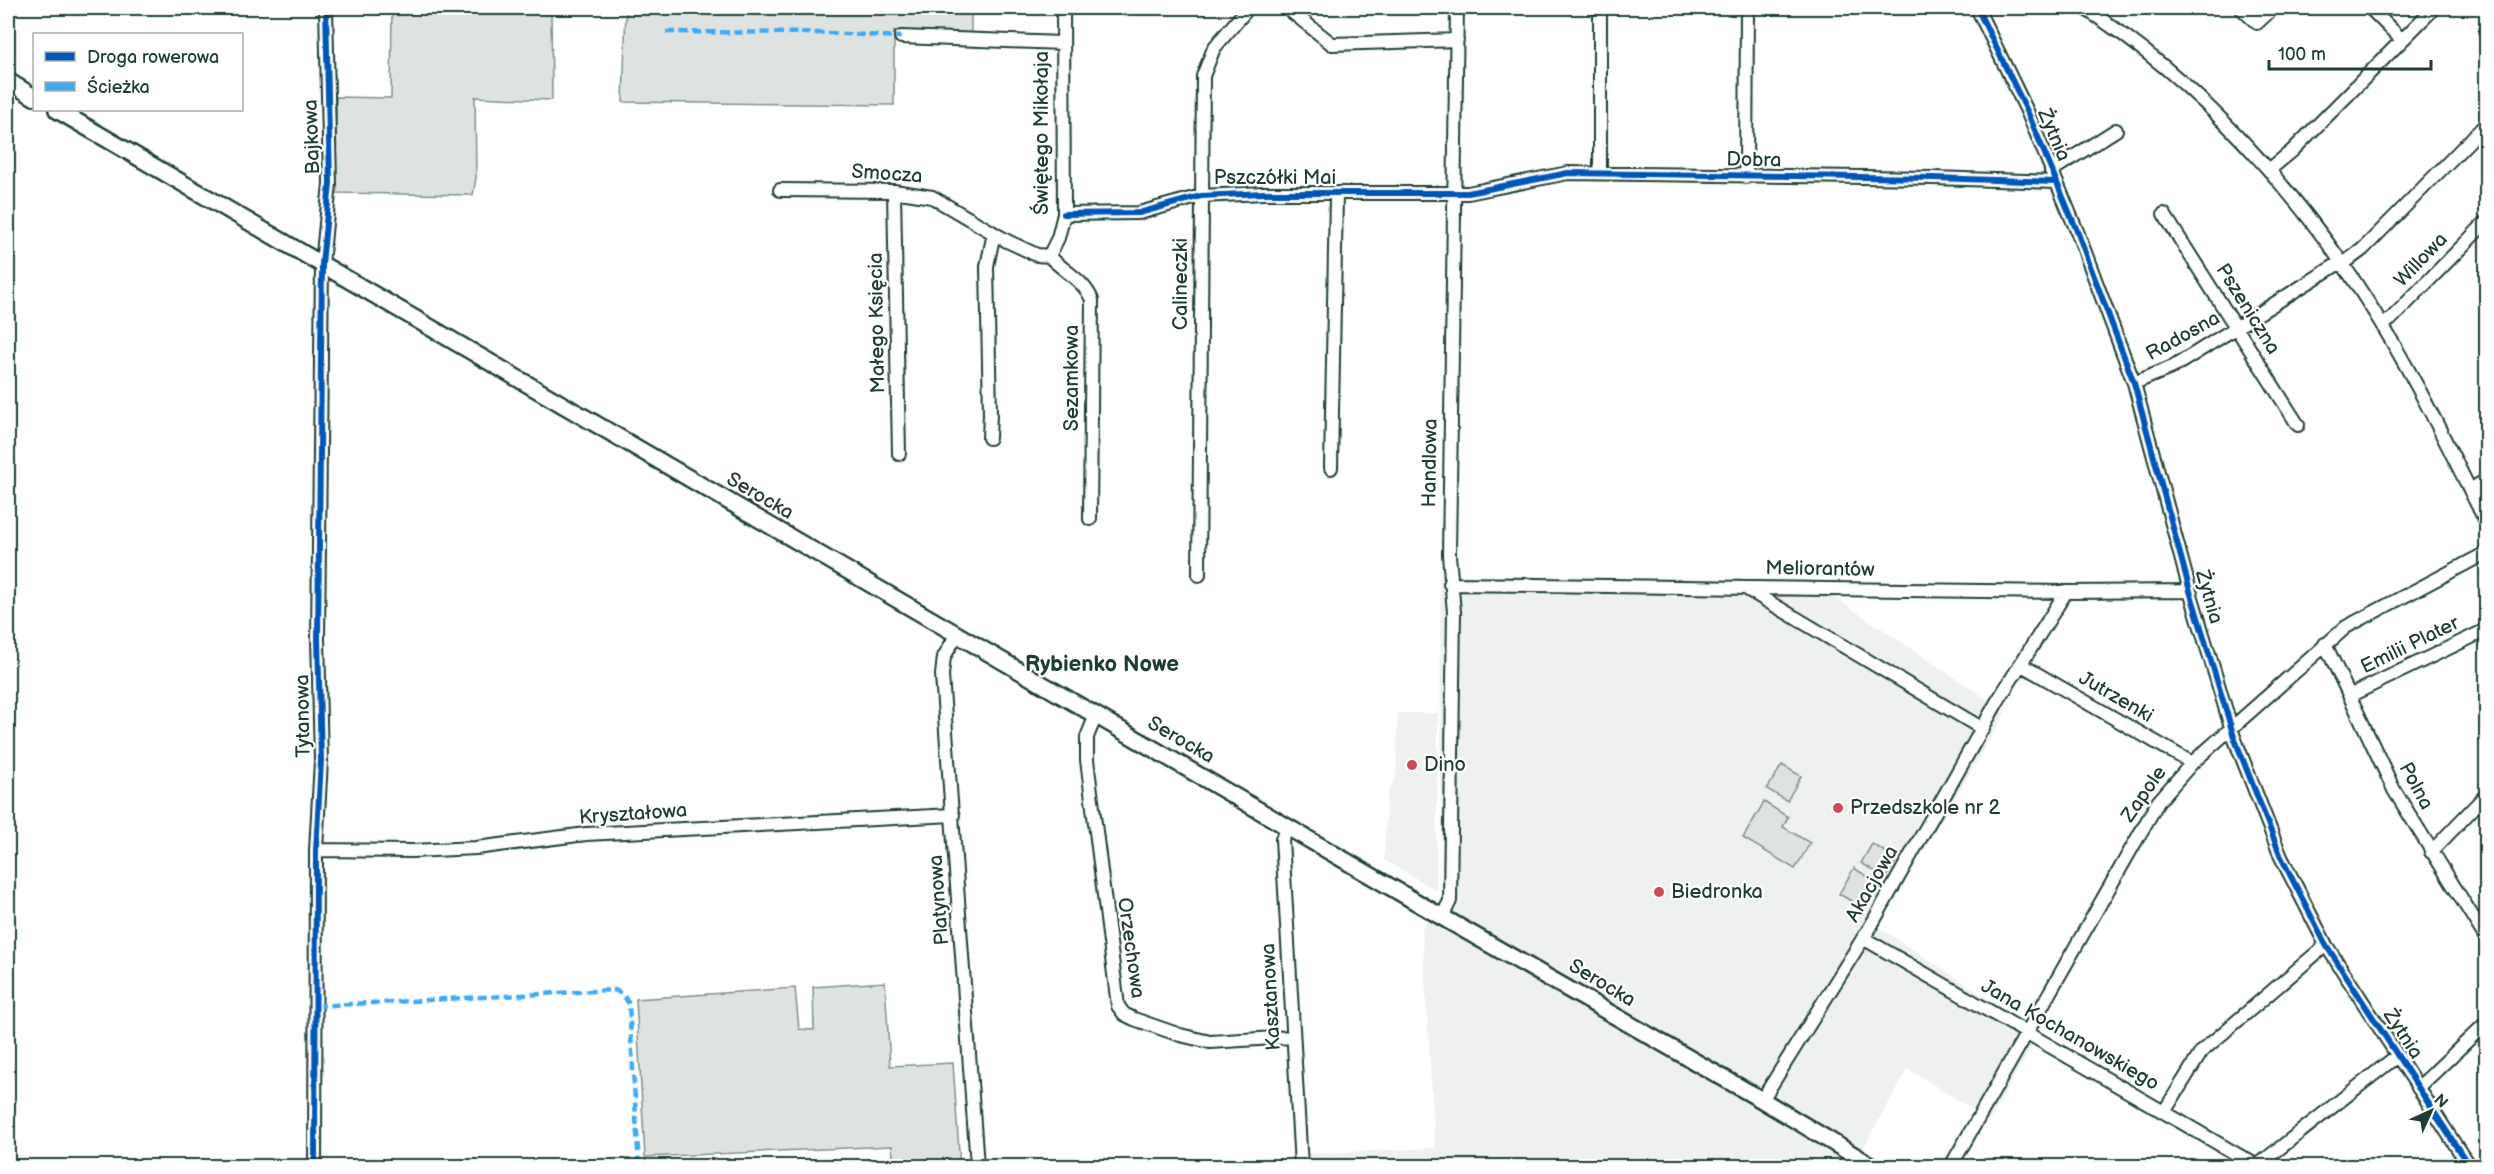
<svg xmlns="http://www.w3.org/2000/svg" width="2494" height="1174" font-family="'Balsamiq Sans',sans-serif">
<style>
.built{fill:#eef1f0}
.green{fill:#dee3e2;stroke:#7e908b;stroke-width:1.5}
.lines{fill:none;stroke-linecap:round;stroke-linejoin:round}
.minor-casing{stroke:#1f3d34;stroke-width:16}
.major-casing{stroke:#1f3d34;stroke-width:20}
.minor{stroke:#fff;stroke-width:12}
.major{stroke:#fff;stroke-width:15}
.quiet{stroke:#3fa9f5;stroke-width:4.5;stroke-dasharray:9 4.5;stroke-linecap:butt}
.cycleway-casing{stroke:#fff;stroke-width:10}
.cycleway{stroke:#0057b8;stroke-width:6}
.poi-dot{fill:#d1495b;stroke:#fff;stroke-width:2}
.labels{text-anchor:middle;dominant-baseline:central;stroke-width:4.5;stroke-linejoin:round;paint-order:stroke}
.street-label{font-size:20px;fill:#1f3d34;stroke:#fff}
.poi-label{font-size:20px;fill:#1f3d34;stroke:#fff;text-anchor:start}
.quarter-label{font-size:22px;font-weight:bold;fill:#1f3d34;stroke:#fff}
</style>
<rect width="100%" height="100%" fill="#fff"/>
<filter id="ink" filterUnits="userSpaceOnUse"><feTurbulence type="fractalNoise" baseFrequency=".0167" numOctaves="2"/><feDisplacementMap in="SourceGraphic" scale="12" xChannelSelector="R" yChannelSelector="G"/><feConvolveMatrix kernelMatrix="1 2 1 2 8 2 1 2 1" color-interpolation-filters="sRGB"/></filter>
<g filter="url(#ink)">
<!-- built -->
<path class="built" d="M1440 575 1809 580 2006 712 1878 927 2040 1032 1990 1120 1908 1069 1853 1166H1308L1307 1154 1435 1148 1422 929 1442 896Z
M1398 713H1438L1436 890 1384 860 1387 794 1396 777Z"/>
<!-- green -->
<path class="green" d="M392 8H551L552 100 475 97 476 178 473 195 336 193V97L391 98Z
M626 8H971V34L894 31V105L623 102Z
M1782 765 1801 776 1787 801 1767 789Z
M1764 802 1788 817 1783 827 1810 843 1795 869 1743 838Z
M1872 844 1897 859 1886 878 1861 863Z
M1854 868 1873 880 1858 905 1839 894Z
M885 982 890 1066 953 1063 960 1166H894L892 1146 645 1157 636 999 795 988 799 1029 814 1030 813 987Z"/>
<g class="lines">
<defs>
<path id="minor" d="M1287 8 1332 44 1457 40
M1977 8 2027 111 2077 231 2134 383 2190 591 2234 737 2281 857 2326 945 2469 1166
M2084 8C2198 80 2302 196 2373 310 2416 378 2450 451 2486 522
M2241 8 2257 23 2273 8
M2370 8 2402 40
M901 37 1062 43
M2269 170 2292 151 2434 8
M2051 171 2116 130
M1600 172V8
M1746 177 1747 8
M780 190 894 191 932 197 1007 241 1037 255 1049 256
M894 191 899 454
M1064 214 1139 213 1201 196 1264 193H1468L1568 173 1933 178 2056 182
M2164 214 2298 425
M1049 256C1063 271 1084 280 1092 300L1090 519
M1049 256 1058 238 1064 214 1063 8
M2343 264 2363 249 2486 124
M2382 325 2391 319 2486 222
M2134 383 2173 367 2341 262
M989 438 990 414 987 266 994 233
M1331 468 1336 195
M2470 490 2486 480
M1199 575 1203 76 1214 48 1248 8
M1450 584 2066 592 2190 591
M1747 589 1983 729
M957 634 944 657 942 675 977 1166
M2325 644 2394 790 2486 938
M2020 664 2192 763
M2351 695 2486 630
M1096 715 1087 737V760L1118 1006 1124 1014 1134 1019 1180 1035 1210 1042 1293 1037
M1287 827 1282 839 1301 1166
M316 850 412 851 476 848 586 834 953 815
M2431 852 2486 795
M1442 917 1450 901 1454 612 1449 555 1457 8
M1863 938 2257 1166
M2418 1088 2486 1023
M1762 1100 1872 924 1997 702 2066 592
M2164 1112 2202 1051 2326 945
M315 1166 316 850 321 761 318 638 322 264 330 183 326 8
M1951 1166 2158 802 2192 763 2346 627 2486 553
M2257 1166 2397 1056"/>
<path id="major" d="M8 81 34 97
M57 110 1442 917 1762 1100 1872 1166"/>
</defs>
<!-- minor casing -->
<use href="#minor" class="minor-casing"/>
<!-- major casing -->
<use href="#major" class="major-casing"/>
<!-- minor -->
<use href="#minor" class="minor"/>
<!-- major -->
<use href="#major" class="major"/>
<!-- quiet -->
<path class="quiet" d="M666 32 829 33 901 37
M316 1006 615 990 623 995 629 1004 639 1166"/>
<defs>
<path id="cycleway" d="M1977 8 2027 111 2077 231 2134 383 2190 591 2234 737 2281 857 2326 945 2469 1166
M1064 214 1139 213 1201 196 1264 193H1468L1568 173 1933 178 2056 182
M315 1166 316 850 321 761 318 638 322 264 330 183 326 8"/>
</defs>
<!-- cycleway casing -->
<use href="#cycleway" class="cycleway-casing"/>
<!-- cycleway -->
<use href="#cycleway" class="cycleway"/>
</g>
</g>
<!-- markers -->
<g class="poi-dot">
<circle cx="1412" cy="765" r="6"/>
<circle cx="1838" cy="808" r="6"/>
<circle cx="1659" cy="892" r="6"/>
</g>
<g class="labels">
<!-- street labels -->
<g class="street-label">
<text transform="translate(1042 133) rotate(-90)">Świętego Mikołaja</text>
<text transform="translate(2054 135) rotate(67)">Żytnia</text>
<text transform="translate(312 137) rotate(-92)">Bajkowa</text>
<text transform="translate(1754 160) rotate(1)">Dobra</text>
<text transform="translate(887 174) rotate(4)">Smocza</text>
<text x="1275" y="178">Pszczółki Mai</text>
<text transform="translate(2421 260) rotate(-46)">Willowa</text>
<text transform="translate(1181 284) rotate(-90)">Calineczki</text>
<text transform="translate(2248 309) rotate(58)">Pszeniczna</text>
<text transform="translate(877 323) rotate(-91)">Małego Księcia</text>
<text transform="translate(2183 336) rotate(-29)">Radosna</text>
<text transform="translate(1072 378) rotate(-90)">Sezamkowa</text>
<text transform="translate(1430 463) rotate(-89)">Handlowa</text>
<text transform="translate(760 496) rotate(30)">Serocka</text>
<text transform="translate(1820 569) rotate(1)">Meliorantów</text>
<text transform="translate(2209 597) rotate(74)">Żytnia</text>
<text transform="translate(2410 645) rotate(-26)">Emilii Plater</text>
<text transform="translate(2116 697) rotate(30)">Jutrzenki</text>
<text transform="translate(303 716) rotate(-91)">Tytanowa</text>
<text transform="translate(1181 740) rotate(30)">Serocka</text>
<text transform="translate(2416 786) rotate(62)">Polna</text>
<text transform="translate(2144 794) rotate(-55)">Zapole</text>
<text transform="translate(633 814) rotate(-4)">Kryształowa</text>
<text transform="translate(1872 884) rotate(-60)">Akacjowa</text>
<text transform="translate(939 900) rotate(-94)">Platynowa</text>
<text transform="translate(1131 948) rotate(82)">Orzechowa</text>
<text transform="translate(1602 983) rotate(31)">Serocka</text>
<text transform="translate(1271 997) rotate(-93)">Kasztanowa</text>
<text transform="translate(2403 1034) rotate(57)">Żytnia</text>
<text transform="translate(2070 1035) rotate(30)">Jana Kochanowskiego</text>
</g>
<!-- poi labels -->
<g class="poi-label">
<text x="1424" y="765">Dino</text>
<text x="1850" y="808">Przedszkole nr 2</text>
<text x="1671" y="892">Biedronka</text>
</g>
<!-- quarter labels -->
<g class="quarter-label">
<text x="1102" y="664">Rybienko Nowe</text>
</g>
</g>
<!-- margin -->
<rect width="2494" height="1174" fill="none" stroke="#fff" stroke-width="30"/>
<rect x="15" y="15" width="2464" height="1144" fill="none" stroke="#1f3d34" stroke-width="2" filter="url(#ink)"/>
<!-- legend -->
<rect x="33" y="33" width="210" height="78" fill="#ffffff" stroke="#a5b1ae" stroke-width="1.5"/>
<rect x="45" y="52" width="30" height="9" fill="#0057b8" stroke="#a5b1ae" stroke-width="1.5"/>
<text x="87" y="63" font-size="18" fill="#1f3d34">Droga rowerowa</text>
<rect x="45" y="82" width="30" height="9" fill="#3fa9f5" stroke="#a5b1ae" stroke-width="1.5"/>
<text x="87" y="93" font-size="18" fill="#1f3d34">Ścieżka</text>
<!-- north arrow -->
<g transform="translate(2431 1111) rotate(45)" stroke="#ffffff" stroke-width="4.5" paint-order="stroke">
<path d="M0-4.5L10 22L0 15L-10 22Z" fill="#1f3d34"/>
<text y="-9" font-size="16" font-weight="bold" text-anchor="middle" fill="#1f3d34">N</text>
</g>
<!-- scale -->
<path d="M2269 60v9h162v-9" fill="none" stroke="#1f3d34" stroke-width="3"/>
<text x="2278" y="60" font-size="18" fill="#1f3d34" stroke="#ffffff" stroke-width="4.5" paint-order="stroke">100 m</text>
</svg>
